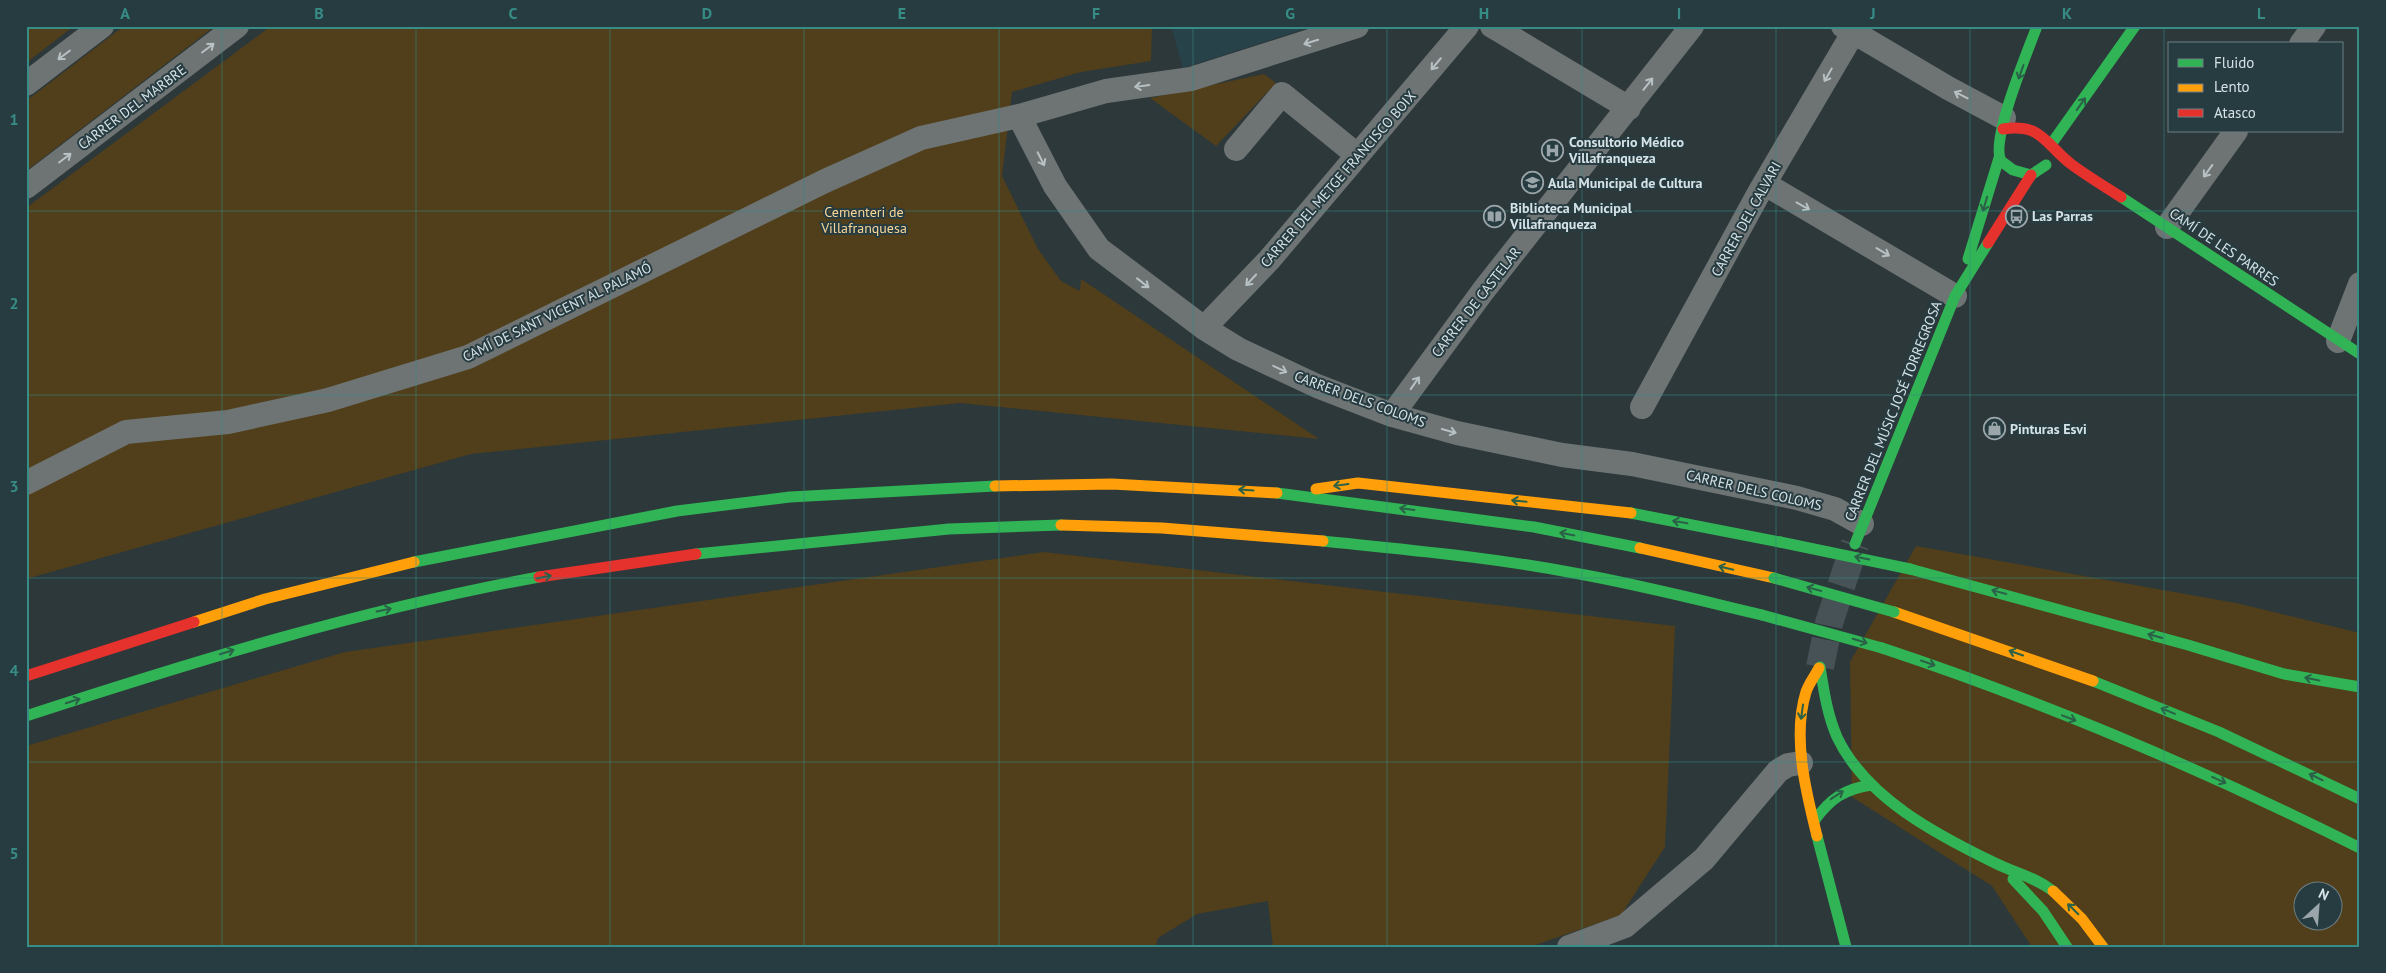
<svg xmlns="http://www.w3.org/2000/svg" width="2386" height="973" font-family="'PT Sans',sans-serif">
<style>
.built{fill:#28424a}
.green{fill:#503f1a;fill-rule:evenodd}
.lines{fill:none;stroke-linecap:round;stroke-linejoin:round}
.secondary-tunnel{stroke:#465255;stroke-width:28;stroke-dasharray:28 14;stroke-linecap:butt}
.street{stroke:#6e7374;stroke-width:24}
.fast{stroke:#30b455;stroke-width:11}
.slow{stroke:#ff9f0a;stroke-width:11}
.jam{stroke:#e5322d;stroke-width:11}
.fast-bridge{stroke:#30b455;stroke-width:11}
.oneway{stroke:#b7c1c4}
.oneway2{stroke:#2a6047}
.grid{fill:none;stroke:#378c86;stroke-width:1;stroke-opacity:0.55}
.labels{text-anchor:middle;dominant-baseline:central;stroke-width:4;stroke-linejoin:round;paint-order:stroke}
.street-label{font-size:14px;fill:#d6e2e6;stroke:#273c41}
.poi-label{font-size:14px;font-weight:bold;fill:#d6e2e6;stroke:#273c41;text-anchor:start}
.park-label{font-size:14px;fill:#f8d596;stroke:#273c41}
.neatline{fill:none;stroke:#378c86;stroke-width:2}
.grid-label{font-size:16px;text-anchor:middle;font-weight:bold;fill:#378c86}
</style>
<rect width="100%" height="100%" fill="#2d383b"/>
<!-- built -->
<path class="built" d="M1171 26H1313L1183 68Z"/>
<!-- green -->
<path class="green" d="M26 26H74L26 63Z
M124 26H215L26 171V101Z
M271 26H1152L1151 61 1081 72 1012 92 1002 176 1038 249 1061 281 1080 291 1081 279 1319 439 960 403 471 454 26 579V208Z
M1264 74 1276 83 1216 146 1150 98Z
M1916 546 2236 603 2360 633V947H2032L1992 886 1852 797 1850 662ZM2304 890H2334V920H2304Z
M1044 552 1675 626 1665 847 1621 915 1530 947H1273L1268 901 1197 914 1158 938 1155 947H26V746L345 652Z"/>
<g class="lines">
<!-- secondary-tunnel -->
<path class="secondary-tunnel" d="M1820 667 1829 623 1855 544"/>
<!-- street -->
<path class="street" d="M1492 26 1629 108
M1843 26 1948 88 2004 118
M2301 44 2314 26
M26 84 102 26
M1019 116 1055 186 1099 249 1204 328 1238 349 1317 386 1392 415 1457 433 1562 455 1632 464 1797 498 1835 509 1862 524
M1236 149 1282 94 1357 155
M1765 184 1955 296
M26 187 237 26
M2167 227 2236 131
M1204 328 1269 260 1467 26
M2338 341 2360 284
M1642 407 1760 191 1853 33
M1392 415 1483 291 1692 26
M26 483 126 432 228 422 328 400 468 357 825 181 921 138 1019 116 1106 91 1191 79 1357 26
M1569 947 1625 926 1704 859 1778 771 1788 765 1801 763"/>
<!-- fast -->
<path class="fast" d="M2037 26C2028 51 1990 140 2001 161L2013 170 2031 175 2046 165
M2052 143 2135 26
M2121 197 2360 354
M1968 259 1999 158
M1277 493 1534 527 1640 548
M1631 513 1780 542
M1323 541C1407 550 1491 557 1574 573 1637 584 1699 600 1762 615
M1855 544 1955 296 1988 243
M696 554 949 529 1061 525
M414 562 677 511 790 497 995 486
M1910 569 2188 645 2284 674 2360 687
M1882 648C2045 702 2206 771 2360 848
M1820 667C1824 691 1827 714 1837 737 1866 798 1937 835 1995 863 2015 873 2035 877 2053 891
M2093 681 2219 732 2360 799
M26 716C195 661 364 609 539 577
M1814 821C1830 799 1844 789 1871 785
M1817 836 1846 947
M2013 879 2043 911 2067 947"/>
<!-- slow -->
<path class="slow" d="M995 486 1112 484 1277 493
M1316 489 1358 483 1631 513
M1061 525 1162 528 1323 541
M1640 548 1774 578
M1894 612 2093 681
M194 622 265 599 414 562
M1817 836C1806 792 1792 737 1806 692 1809 683 1815 676 1819 668
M2053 891 2082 919 2103 947"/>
<!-- jam -->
<path class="jam" d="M2003 129C2042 123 2045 144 2071 164 2087 176 2104 186 2121 197
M1988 243 2031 175
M539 577 696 554
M26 676 194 622"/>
<!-- fast-bridge -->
<path class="fast-bridge" d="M1780 542 1910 569
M1774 578 1894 612
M1762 615 1882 648"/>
</g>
<!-- one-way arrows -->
<defs><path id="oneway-shaft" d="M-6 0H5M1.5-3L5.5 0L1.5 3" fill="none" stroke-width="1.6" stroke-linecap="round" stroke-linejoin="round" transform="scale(1.25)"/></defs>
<g class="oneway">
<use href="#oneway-shaft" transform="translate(1311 42) rotate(163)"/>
<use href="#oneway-shaft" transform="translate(208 48) rotate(-37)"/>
<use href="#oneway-shaft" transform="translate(64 55) rotate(143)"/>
<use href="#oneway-shaft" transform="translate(1436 64) rotate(130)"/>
<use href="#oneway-shaft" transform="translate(1828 75) rotate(120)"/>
<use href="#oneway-shaft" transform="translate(1648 84) rotate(-52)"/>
<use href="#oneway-shaft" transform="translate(1142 86) rotate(172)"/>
<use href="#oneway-shaft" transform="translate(1961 95) rotate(-153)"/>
<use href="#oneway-shaft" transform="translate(65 158) rotate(-37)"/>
<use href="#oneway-shaft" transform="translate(1041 159) rotate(63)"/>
<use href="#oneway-shaft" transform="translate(2208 171) rotate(126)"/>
<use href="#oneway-shaft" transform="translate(1803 206) rotate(29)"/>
<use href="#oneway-shaft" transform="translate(1883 252) rotate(31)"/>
<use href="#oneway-shaft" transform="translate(1251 280) rotate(133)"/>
<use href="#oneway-shaft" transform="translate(1143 283) rotate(38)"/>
<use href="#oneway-shaft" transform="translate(1280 369) rotate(25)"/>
<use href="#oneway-shaft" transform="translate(1415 383) rotate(-55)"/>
<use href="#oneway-shaft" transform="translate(1449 431) rotate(16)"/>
</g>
<g class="oneway2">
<use href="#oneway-shaft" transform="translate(2021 72) rotate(110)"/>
<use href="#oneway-shaft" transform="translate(2081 104) rotate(-55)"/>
<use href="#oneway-shaft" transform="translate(1985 204) rotate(107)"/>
<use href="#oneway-shaft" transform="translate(1341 485) rotate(172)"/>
<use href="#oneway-shaft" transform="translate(1246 490) rotate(-176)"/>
<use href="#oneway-shaft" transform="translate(1519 501) rotate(-174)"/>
<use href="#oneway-shaft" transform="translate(1407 509) rotate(-173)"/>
<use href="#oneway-shaft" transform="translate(1680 522) rotate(-170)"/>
<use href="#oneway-shaft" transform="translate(1567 534) rotate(-169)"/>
<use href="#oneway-shaft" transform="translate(1862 558) rotate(-168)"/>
<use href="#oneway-shaft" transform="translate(1726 568) rotate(-167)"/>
<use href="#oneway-shaft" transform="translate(544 577) rotate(-11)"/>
<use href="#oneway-shaft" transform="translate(1814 589) rotate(-165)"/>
<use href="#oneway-shaft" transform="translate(1999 592) rotate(-165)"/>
<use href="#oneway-shaft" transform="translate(384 610) rotate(-12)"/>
<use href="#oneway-shaft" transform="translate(2155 636) rotate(-164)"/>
<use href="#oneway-shaft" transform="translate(1860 641) rotate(17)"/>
<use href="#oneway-shaft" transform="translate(227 652) rotate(-17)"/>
<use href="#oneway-shaft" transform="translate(2016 653) rotate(-161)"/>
<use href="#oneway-shaft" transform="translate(1928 663) rotate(19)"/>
<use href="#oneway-shaft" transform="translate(2312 679) rotate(-169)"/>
<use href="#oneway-shaft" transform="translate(73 701) rotate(-18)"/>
<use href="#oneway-shaft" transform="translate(2168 711) rotate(-158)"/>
<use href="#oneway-shaft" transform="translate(1802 712) rotate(98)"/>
<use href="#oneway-shaft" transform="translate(2069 718) rotate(21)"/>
<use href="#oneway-shaft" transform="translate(2316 777) rotate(-154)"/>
<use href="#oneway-shaft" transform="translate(2219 780) rotate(24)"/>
<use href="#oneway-shaft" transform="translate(1837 795) rotate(-33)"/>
<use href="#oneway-shaft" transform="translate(2073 909) rotate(-135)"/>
</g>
<!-- grid -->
<path class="grid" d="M222 26V947M416 26V947M610 26V947M804 26V947M999 26V947M1193 26V947M1387 26V947M1582 26V947M1776 26V947M1970 26V947M2164 26V947M26 211H2360M26 395H2360M26 578H2360M26 762H2360"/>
<!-- icons -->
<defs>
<symbol id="hospital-ring" viewBox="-11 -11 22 22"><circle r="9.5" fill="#273c41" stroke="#9ba6aa" stroke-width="1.5"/><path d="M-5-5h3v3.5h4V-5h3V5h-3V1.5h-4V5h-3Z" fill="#9ba6aa"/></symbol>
<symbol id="school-ring" viewBox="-11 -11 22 22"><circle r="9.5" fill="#273c41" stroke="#9ba6aa" stroke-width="1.5"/><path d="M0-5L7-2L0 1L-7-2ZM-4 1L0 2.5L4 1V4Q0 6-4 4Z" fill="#9ba6aa"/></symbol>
<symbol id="library-ring" viewBox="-11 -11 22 22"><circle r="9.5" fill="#273c41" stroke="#9ba6aa" stroke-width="1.5"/><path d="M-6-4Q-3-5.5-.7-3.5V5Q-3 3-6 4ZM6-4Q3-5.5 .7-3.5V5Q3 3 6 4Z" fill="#9ba6aa"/></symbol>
<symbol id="bus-ring" viewBox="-11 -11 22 22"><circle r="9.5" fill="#273c41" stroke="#9ba6aa" stroke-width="1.5"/><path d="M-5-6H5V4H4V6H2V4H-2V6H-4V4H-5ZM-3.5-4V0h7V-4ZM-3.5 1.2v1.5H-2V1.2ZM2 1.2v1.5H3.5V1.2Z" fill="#9ba6aa"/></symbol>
<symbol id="shop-ring" viewBox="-11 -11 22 22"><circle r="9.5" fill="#273c41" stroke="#9ba6aa" stroke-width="1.5"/><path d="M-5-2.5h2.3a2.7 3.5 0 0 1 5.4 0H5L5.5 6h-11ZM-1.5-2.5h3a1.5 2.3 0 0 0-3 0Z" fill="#9ba6aa"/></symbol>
</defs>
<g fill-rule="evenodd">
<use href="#hospital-ring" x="1540" y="138" width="25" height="25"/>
<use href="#school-ring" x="1520" y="170" width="25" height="25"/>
<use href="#library-ring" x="1482" y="204" width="25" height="25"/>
<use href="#bus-ring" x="2004" y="204" width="25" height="25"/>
<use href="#shop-ring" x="1982" y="416" width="25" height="25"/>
</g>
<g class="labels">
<!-- street labels -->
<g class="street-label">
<text transform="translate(132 107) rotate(-37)">CARRER DEL MARBRE</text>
<text transform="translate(1338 179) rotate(-49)">CARRER DEL METGE FRANCISCO BOIX</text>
<text transform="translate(1746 219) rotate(-61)">CARRER DEL CALVARI</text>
<text transform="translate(2224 247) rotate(34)">CAMÍ DE LES PARRES</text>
<text transform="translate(1476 302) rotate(-52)">CARRER DE CASTELAR</text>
<text transform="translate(557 312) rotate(-26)">CAMÍ DE SANT VICENT AL PALAMÓ</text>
<text transform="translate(1360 399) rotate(20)">CARRER DELS COLOMS</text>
<text transform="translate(1893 411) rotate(-68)">CARRER DEL MÚSIC JOSÉ TORREGROSA</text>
<text transform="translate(1754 490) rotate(13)">CARRER DELS COLOMS</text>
</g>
<!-- poi labels -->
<g class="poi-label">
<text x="1569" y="142">Consultorio Médico<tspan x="1569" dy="16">Villafranqueza</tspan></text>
<text x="1548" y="183">Aula Municipal de Cultura</text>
<text x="1510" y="208">Biblioteca Municipal<tspan x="1510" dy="16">Villafranqueza</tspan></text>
<text x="2032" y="216">Las Parras</text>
<text x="2010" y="429">Pinturas Esvi</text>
</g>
<!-- park labels -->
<g class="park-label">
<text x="864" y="212">Cementeri de<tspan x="864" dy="16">Villafranquesa</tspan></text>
</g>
</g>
<!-- border -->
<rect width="2386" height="973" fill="none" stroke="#273c41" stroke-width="55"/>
<!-- legend -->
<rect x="2168" y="42" width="175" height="90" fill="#273c41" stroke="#6d7e83"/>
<rect x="2178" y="59" width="25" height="8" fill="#30b455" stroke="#6d7e83"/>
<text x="2214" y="68" font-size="15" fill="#d6e2e6">Fluido</text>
<rect x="2178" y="84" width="25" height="8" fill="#ff9f0a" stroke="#6d7e83"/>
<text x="2214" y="92" font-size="15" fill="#d6e2e6">Lento</text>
<rect x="2178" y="109" width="25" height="8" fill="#e5322d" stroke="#6d7e83"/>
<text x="2214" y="118" font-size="15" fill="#d6e2e6">Atasco</text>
<!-- north arrow -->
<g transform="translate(2318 906) rotate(26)"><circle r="24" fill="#273c41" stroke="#6d7e83"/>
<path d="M0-4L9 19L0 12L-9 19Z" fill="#9ba6aa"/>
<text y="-8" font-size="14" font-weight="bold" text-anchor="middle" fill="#d6e2e6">N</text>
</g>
<rect x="28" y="28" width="2330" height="918" class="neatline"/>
<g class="grid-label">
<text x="125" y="19">A</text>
<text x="319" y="19">B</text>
<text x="513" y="19">C</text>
<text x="707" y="19">D</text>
<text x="902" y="19">E</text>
<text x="1096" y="19">F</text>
<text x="1290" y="19">G</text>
<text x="1484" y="19">H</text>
<text x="1679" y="19">I</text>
<text x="1873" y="19">J</text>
<text x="2067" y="19">K</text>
<text x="2261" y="19">L</text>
<text x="14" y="125">1</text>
<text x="14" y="309">2</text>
<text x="14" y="492">3</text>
<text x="14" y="676">4</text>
<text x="14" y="859">5</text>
</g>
</svg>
